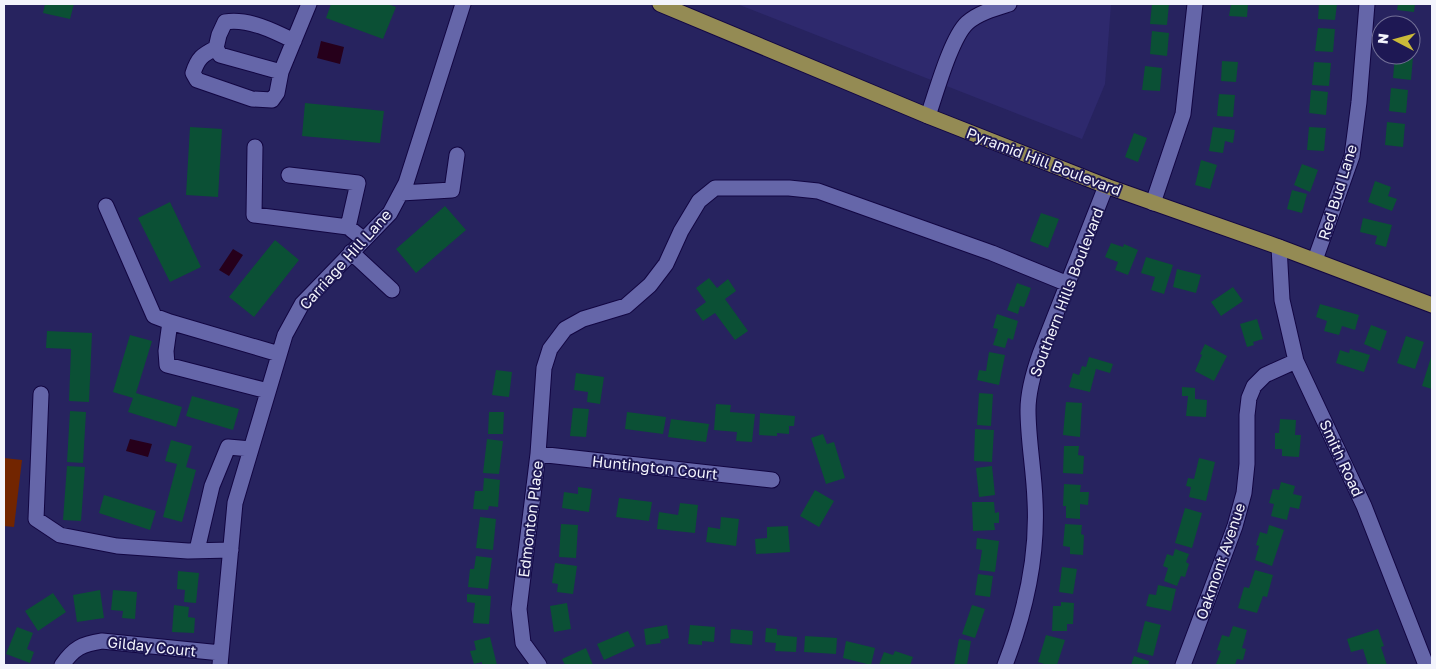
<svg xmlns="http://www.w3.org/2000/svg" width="1436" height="669" font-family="'Golos Text',sans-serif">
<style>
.built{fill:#2e296d}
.green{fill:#722500}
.water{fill:#26001b}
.building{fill:#0b5035}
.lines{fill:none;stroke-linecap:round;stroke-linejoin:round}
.minor-casing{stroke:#120642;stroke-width:17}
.major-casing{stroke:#120642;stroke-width:17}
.minor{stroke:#6566a9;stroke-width:15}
.major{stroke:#948b54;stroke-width:15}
.labels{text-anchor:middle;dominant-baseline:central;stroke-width:4;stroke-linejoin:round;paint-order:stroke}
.street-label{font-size:15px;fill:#f3f4fc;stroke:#1e1854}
</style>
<rect width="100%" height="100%" fill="#27235f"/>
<!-- built -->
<path class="built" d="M737 4H1111L1105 84 1082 139Z"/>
<!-- green -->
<path class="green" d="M4 458 22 460 14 527 4 526Z"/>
<!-- water -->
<path class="water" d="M321 41 344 47 340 64 317 58Z
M233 249 243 255 229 276 219 270Z
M130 439 152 444 148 457 126 451Z"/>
<!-- building -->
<path class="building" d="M45 4H74L70 19 43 13Z
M331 4H388L396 7 383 39 326 18Z
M1152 4H1169L1167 25 1150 24Z
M1231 4H1248L1247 17 1229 16Z
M1319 4H1337L1335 20 1318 19Z
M1398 4H1415L1414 12 1397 10Z
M1318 28 1335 29 1333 52 1315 51Z
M1152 31 1169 33 1167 56 1150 54Z
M1395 55 1413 57 1411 80 1393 78Z
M1222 61 1238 62 1236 82 1221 81Z
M1314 62 1331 63 1329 86 1312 85Z
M1145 66 1162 68 1160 91 1142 90Z
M1391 88 1408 90 1406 113 1389 111Z
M1311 90 1328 92 1326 115 1309 113Z
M1219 94 1235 95 1233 117 1217 116Z
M305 103 384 111 380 143 302 136Z
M1387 122 1405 124 1403 147 1385 145Z
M190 127 222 129 218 197 186 195Z
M1213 127 1235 130 1233 143 1225 141 1223 153 1209 151Z
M1309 127 1326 128 1324 151 1307 150Z
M1134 133 1147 138 1138 162 1125 157Z
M1201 160 1217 165 1210 189 1195 185Z
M1302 164 1318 170 1310 192 1294 185Z
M1375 181 1391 187 1388 196 1397 199 1392 211 1368 202Z
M1292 190 1307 194 1302 213 1287 209Z
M170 202 201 267 170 282 138 218Z
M445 206 466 230 416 273 396 249Z
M1041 213 1059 219 1048 248 1030 241Z
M1363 218 1392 225 1386 247 1375 244 1377 236 1360 232Z
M275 240 299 260 254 317 229 297Z
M1111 243 1123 247 1124 244 1138 250 1128 275 1115 270 1118 262 1105 257Z
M1146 257 1173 265 1164 294 1151 290 1155 277 1141 273Z
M1177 269 1201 275 1196 293 1173 287Z
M709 278 717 288 728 279 736 291 725 299 748 331 735 340 715 313 703 321 695 310 706 302 696 288Z
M1017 283 1031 288 1024 307 1020 306 1018 314 1007 310Z
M1233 287 1243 301 1221 316 1211 302Z
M1320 304 1359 315 1355 330 1342 326 1339 335 1324 331 1327 321 1316 317Z
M997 314 1018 321 1013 340 1008 338 1005 348 993 345 998 329 993 328Z
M1257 319 1263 339 1253 342 1254 345 1247 347 1240 324Z
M1371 325 1387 331 1380 351 1364 344Z
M47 331 92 333 89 402 69 401 71 349 46 348Z
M130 335 152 341 136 393 182 407 176 427 128 412 133 398 113 392Z
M1406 336 1424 342 1415 369 1397 363Z
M1205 344 1227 356 1214 381 1195 371 1202 355 1200 354Z
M1350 349 1370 355 1364 372 1336 363 1340 350 1349 353Z
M989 352 1005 355 999 385 977 380 979 370 986 371Z
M1432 354V389L1422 386Z
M1089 357 1113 364 1110 373 1096 369 1090 392 1069 387 1073 373 1079 375 1082 366 1086 367Z
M496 370 512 372 509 397 492 395Z
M576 373 604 377 600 404 587 402 588 392 574 390Z
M1182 387 1195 388V399L1207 400 1206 417 1186 416 1188 396H1182Z
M979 393 993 394 991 426 977 425Z
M192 396 239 409 233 430 186 416Z
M1066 402 1082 403 1080 437 1063 435Z
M716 404 731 405 730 412 755 414 752 442 736 441 737 432 714 430Z
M573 408 589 409 586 437 570 436Z
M70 411 86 412 83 463 67 462Z
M489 412H504L503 434H488Z
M627 412 666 417 663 434 625 429Z
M760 413 795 416 794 426H789V434L777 433V436L759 435Z
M671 419 709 424 706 442 668 437Z
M1280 419 1296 420 1295 435H1301L1299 457 1282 456V449H1275V433H1279Z
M975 429 994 430 992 462 974 461Z
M823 434 827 444 834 442 845 478 826 484 811 438Z
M487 439 503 441 499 474 483 473Z
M171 440 192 446 186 467 196 470 182 522 163 517 177 464 165 461Z
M1064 446H1079L1078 455 1084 456 1083 474 1063 473Z
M1199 458 1215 462 1206 501 1189 497 1191 487 1186 486 1188 478 1194 479Z
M67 466 85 467 81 521 63 520Z
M992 466 995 495 979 497 976 468Z
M484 478 500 480 498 507 489 506 488 510 473 509 475 491H483Z
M1281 482 1295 486 1293 494 1302 496 1299 509 1290 507 1287 520 1271 516 1274 504 1269 503 1273 489 1279 490Z
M1064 484 1081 485 1080 492H1089L1088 505 1080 504V519L1066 518V506H1063Z
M578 487 592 489 589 512 562 508 564 492 578 494Z
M815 490 834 501 819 527 800 516Z
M104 495 156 511 150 530 99 513Z
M619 498 652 502 649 521 616 517Z
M972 502H994L995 513 999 512V523H994L995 530 973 531Z
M680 503 698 505 695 533 657 529 659 512 678 515Z
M1185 508 1202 513 1192 548 1175 543Z
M480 517 496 519 493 550 476 548Z
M721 517 739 519 736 546 706 542 708 527 720 529Z
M561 524 578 525 576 558 559 557Z
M1065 524 1082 525 1081 534 1084 535 1083 555 1070 554V547L1063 546Z
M1269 525 1284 530 1272 566 1255 560 1259 546 1256 545 1260 532 1267 534Z
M788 526 790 552 756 554 755 539 767 538V527Z
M977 538 999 541 995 572 979 570 982 550 976 549Z
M1175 549 1189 554 1186 562 1189 564 1185 577 1181 576 1177 586 1164 581 1168 568 1163 566 1167 554 1173 556Z
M476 556 492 558 488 589 468 587 470 569H474Z
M555 563 577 566 573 594 557 592 558 584 552 583Z
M1062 567 1077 569 1073 594 1059 592Z
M1255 570 1273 575 1267 597 1263 596 1257 613 1238 608 1244 587 1249 588Z
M178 571 199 573 196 603 184 602 185 590 177 589Z
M978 574 993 576 990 597 975 595Z
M1158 585 1176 589 1171 611 1146 606 1149 594 1156 595Z
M100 590 104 618 77 622 73 595Z
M113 590 137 592 135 619 122 618 123 611 111 610Z
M53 593 66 612 38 631 25 611Z
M467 594 491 596 489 624 473 623 475 603 467 602Z
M1061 602 1074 603 1073 624H1067V631H1052L1053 606H1061Z
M567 603 571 629 554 632 550 606Z
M174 605 189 607 188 617 195 618 194 633 172 632Z
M972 605 985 609 975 638 962 634Z
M1145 621 1161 625 1153 656 1137 652Z
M667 625 669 638 660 640 661 643 646 645 644 629Z
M690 625 715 627 714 642 702 641V645L688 644Z
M1233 626 1247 630 1242 648 1246 649 1243 660 1237 659 1235 665 1216 664 1221 651 1217 650 1222 635 1229 637Z
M17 627 33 633 27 649 34 652 30 663 6 654Z
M766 628 777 629V635L797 637 796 652 775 651 776 643 765 642Z
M731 629 753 631 752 645 730 643Z
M1378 629 1384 646 1381 647 1387 665H1368L1363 649 1351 652 1347 639Z
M628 631 635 646 604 660 597 644Z
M1046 635 1065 640 1057 665H1047L1038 662Z
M805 636 837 638 836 654 804 652Z
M490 637 497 665H482V662L474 664 470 651 476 650 474 641Z
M959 639 971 641 967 665H954Z
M846 641 875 648 871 665 843 658Z
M586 648 593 665H565L562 659Z
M895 651 913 657 910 665H879L884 652 893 655Z
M1134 656 1149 661 1148 665H1131Z"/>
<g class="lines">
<defs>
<path id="minor" d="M216 48C202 55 198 58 193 73L197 80 252 99 272 100 277 93 281 72 309 4
M281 72 220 55 216 48 219 35 225 22C248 18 274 31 294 41
M928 116C936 93 951 38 967 23 978 13 996 8 1009 4
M255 147 254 215 348 227 363 239
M289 175 358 183 348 227
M401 193 452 190 457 155
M1153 203 1183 114 1195 4
M106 206 154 316 170 322
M1279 247 1282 300 1296 361 1364 506 1426 665
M351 252 392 290
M1315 260 1352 156 1359 102 1367 4
M268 391 167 365 166 351 170 322 279 354
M41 394 36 519 60 535 117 546 188 551 231 550
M538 454 772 480
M197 550 212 486 228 447 251 449
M62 665C74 648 82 644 102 641L221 653
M220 665 235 503 285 335 302 304 390 213 406 183 463 4
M539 665 523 643 519 609 538 454 544 368 550 349 565 329 583 319 626 306 650 285 666 264 681 231 699 201 715 188H789L818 191 992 253 1068 284
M1005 665C1025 613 1038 557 1035 501 1034 470 1028 440 1028 410 1028 391 1034 371 1040 354L1106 186
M1183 665 1235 526 1244 493 1247 464V415L1249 398 1254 386 1265 375 1296 361"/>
<path id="major" d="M660 4 928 116 1106 186 1279 247 1432 305"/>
</defs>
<!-- minor casing -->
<use href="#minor" class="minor-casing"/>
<!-- major casing -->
<use href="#major" class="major-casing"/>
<!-- minor -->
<use href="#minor" class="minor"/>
<!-- major -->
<use href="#major" class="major"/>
</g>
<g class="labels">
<!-- street labels -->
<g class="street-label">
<text transform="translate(1044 161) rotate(21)">Pyramid Hill Boulevard</text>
<text transform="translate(1337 192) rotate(-73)">Red Bud Lane</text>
<text transform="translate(345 259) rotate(-48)">Carriage Hill Lane</text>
<text transform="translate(1066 292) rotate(-69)">Southern Hills Boulevard</text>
<text transform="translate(1342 458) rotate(65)">Smith Road</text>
<text transform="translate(655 467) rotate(6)">Huntington Court</text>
<text transform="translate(530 519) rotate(-83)">Edmonton Place</text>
<text transform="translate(1220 561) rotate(-71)">Oakmont Avenue</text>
<text transform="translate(152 646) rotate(6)">Gilday Court</text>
</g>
</g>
<!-- border -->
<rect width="1436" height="669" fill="none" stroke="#f3f4fc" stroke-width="10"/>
<!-- north arrow -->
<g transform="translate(1396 40) rotate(276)"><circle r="24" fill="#1e1854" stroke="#737097"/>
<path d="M0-4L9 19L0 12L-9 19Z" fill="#cbba39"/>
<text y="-8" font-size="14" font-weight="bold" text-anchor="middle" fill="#f3f4fc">N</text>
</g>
</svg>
